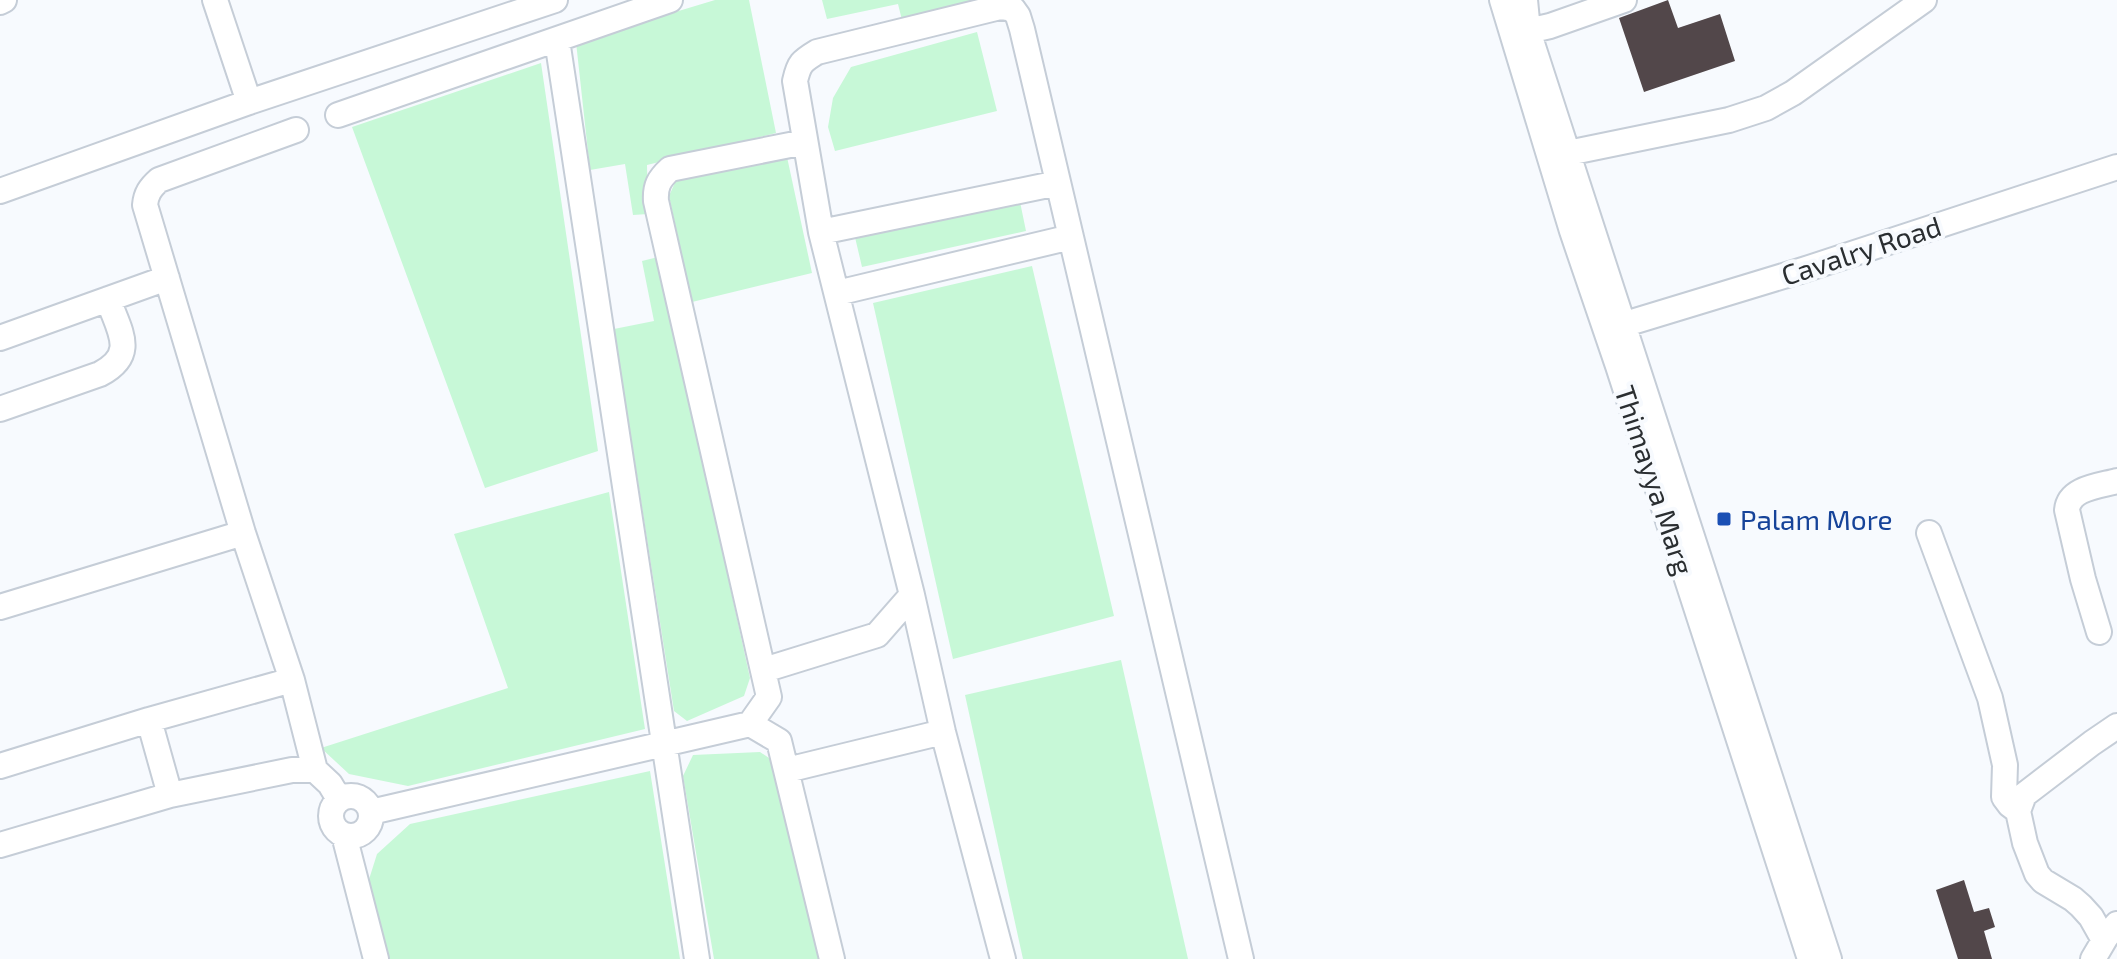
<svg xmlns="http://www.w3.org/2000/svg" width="2117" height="959" font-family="'Exo 2',sans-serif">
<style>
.green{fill:#c7f8d7}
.building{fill:#52474a}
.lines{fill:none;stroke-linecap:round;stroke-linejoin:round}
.minor-casing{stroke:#c5cdd7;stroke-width:28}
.minor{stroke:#fff;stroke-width:24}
.transit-dot{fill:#1a4fb4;stroke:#f7fafe;stroke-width:3}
.labels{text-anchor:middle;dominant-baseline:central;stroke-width:8;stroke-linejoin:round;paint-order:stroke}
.street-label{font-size:28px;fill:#2a2e31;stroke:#f7fafe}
.transit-label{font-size:28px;fill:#164399;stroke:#f7fafe;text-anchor:start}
</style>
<rect width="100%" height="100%" fill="#f7fafe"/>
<!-- green -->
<path class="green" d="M715 0H749L776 133 647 165 648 214 633 215 625 164 590 170 576 42Z
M822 0H976L902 20 898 4 827 19Z
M977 32 997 111 835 151 828 127 833 98 851 67Z
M541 63 598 451 485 488 352 127Z
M787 157 812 273 692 302 669 196 677 178Z
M1019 197 1026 231 862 267 854 233Z
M658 257 750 678 744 696 687 721 674 711 614 329 654 321 642 261Z
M1032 266 1114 616 953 659 873 303Z
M609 492 645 729 408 786 349 774 321 748 508 688 454 534Z
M1121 660 1188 959H1023L965 695Z
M760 752 772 760 819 959H714L683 776 693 755Z
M650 771 680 959H388L366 889 377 854 410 824Z"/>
<!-- building -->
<path class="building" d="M1668 0 1678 28 1720 14 1735 61 1644 92 1619 18Z
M1964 880 1974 912 1989 908 1995 927 1984 931 1992 959H1958L1936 890Z"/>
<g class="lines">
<defs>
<path id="minor" d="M215 0 249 102
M1502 0 1572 231 1618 366 1810 959
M1525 0 1528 31 1829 959
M0 2 4 0
M1528 31 1550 26 1624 0
M557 40 697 959
M338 115 670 0
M296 130 159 180C150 188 146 194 145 205L243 533 292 680 315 770
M805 142 670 169C659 179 655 186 656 201L769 697 750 724 779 741 832 959
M1568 153 1729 120 1766 108 1793 93 1924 0
M0 191 249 102 555 0
M821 232 1058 183
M837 293 1071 237
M1609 329 1803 270 2117 167
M0 338 167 278
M0 409 100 374C138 354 119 331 108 299
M1929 533 1990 698 2005 765 2004 797 2010 805 2018 811
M0 607 243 533
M2099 632 2083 579 2067 510C2069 488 2099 486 2117 481
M764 670 877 635 912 595
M149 720 170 795
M0 766 149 720 292 680
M787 770 943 732
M331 816a20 20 0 1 1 40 0a20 20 0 1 1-40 0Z
M371 812 750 724
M344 835 376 959
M0 845 170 795 292 770H315L330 784 339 799
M2104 940 2091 917 2081 906 2073 899 2043 881 2037 874 2025 843 2018 811 2024 795 2092 743 2117 726
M1003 959 943 732 912 595 821 232 795 81C799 63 802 61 817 52L1000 7 1013 9 1018 16 1022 29 1241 959
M2093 959 2106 937 2117 924"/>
</defs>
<!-- minor casing -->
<use href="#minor" class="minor-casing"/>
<!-- minor -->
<use href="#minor" class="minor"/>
</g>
<!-- markers -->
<rect class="transit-dot" x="1716" y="511" width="16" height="16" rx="4"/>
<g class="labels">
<!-- street labels -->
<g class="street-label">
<text transform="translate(1861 250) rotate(-18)">Cavalry Road</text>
<text transform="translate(1655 480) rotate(72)">Thimayya Marg</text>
</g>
<!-- transit labels -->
<g class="transit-label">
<text x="1740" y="519">Palam More</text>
</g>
</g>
</svg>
